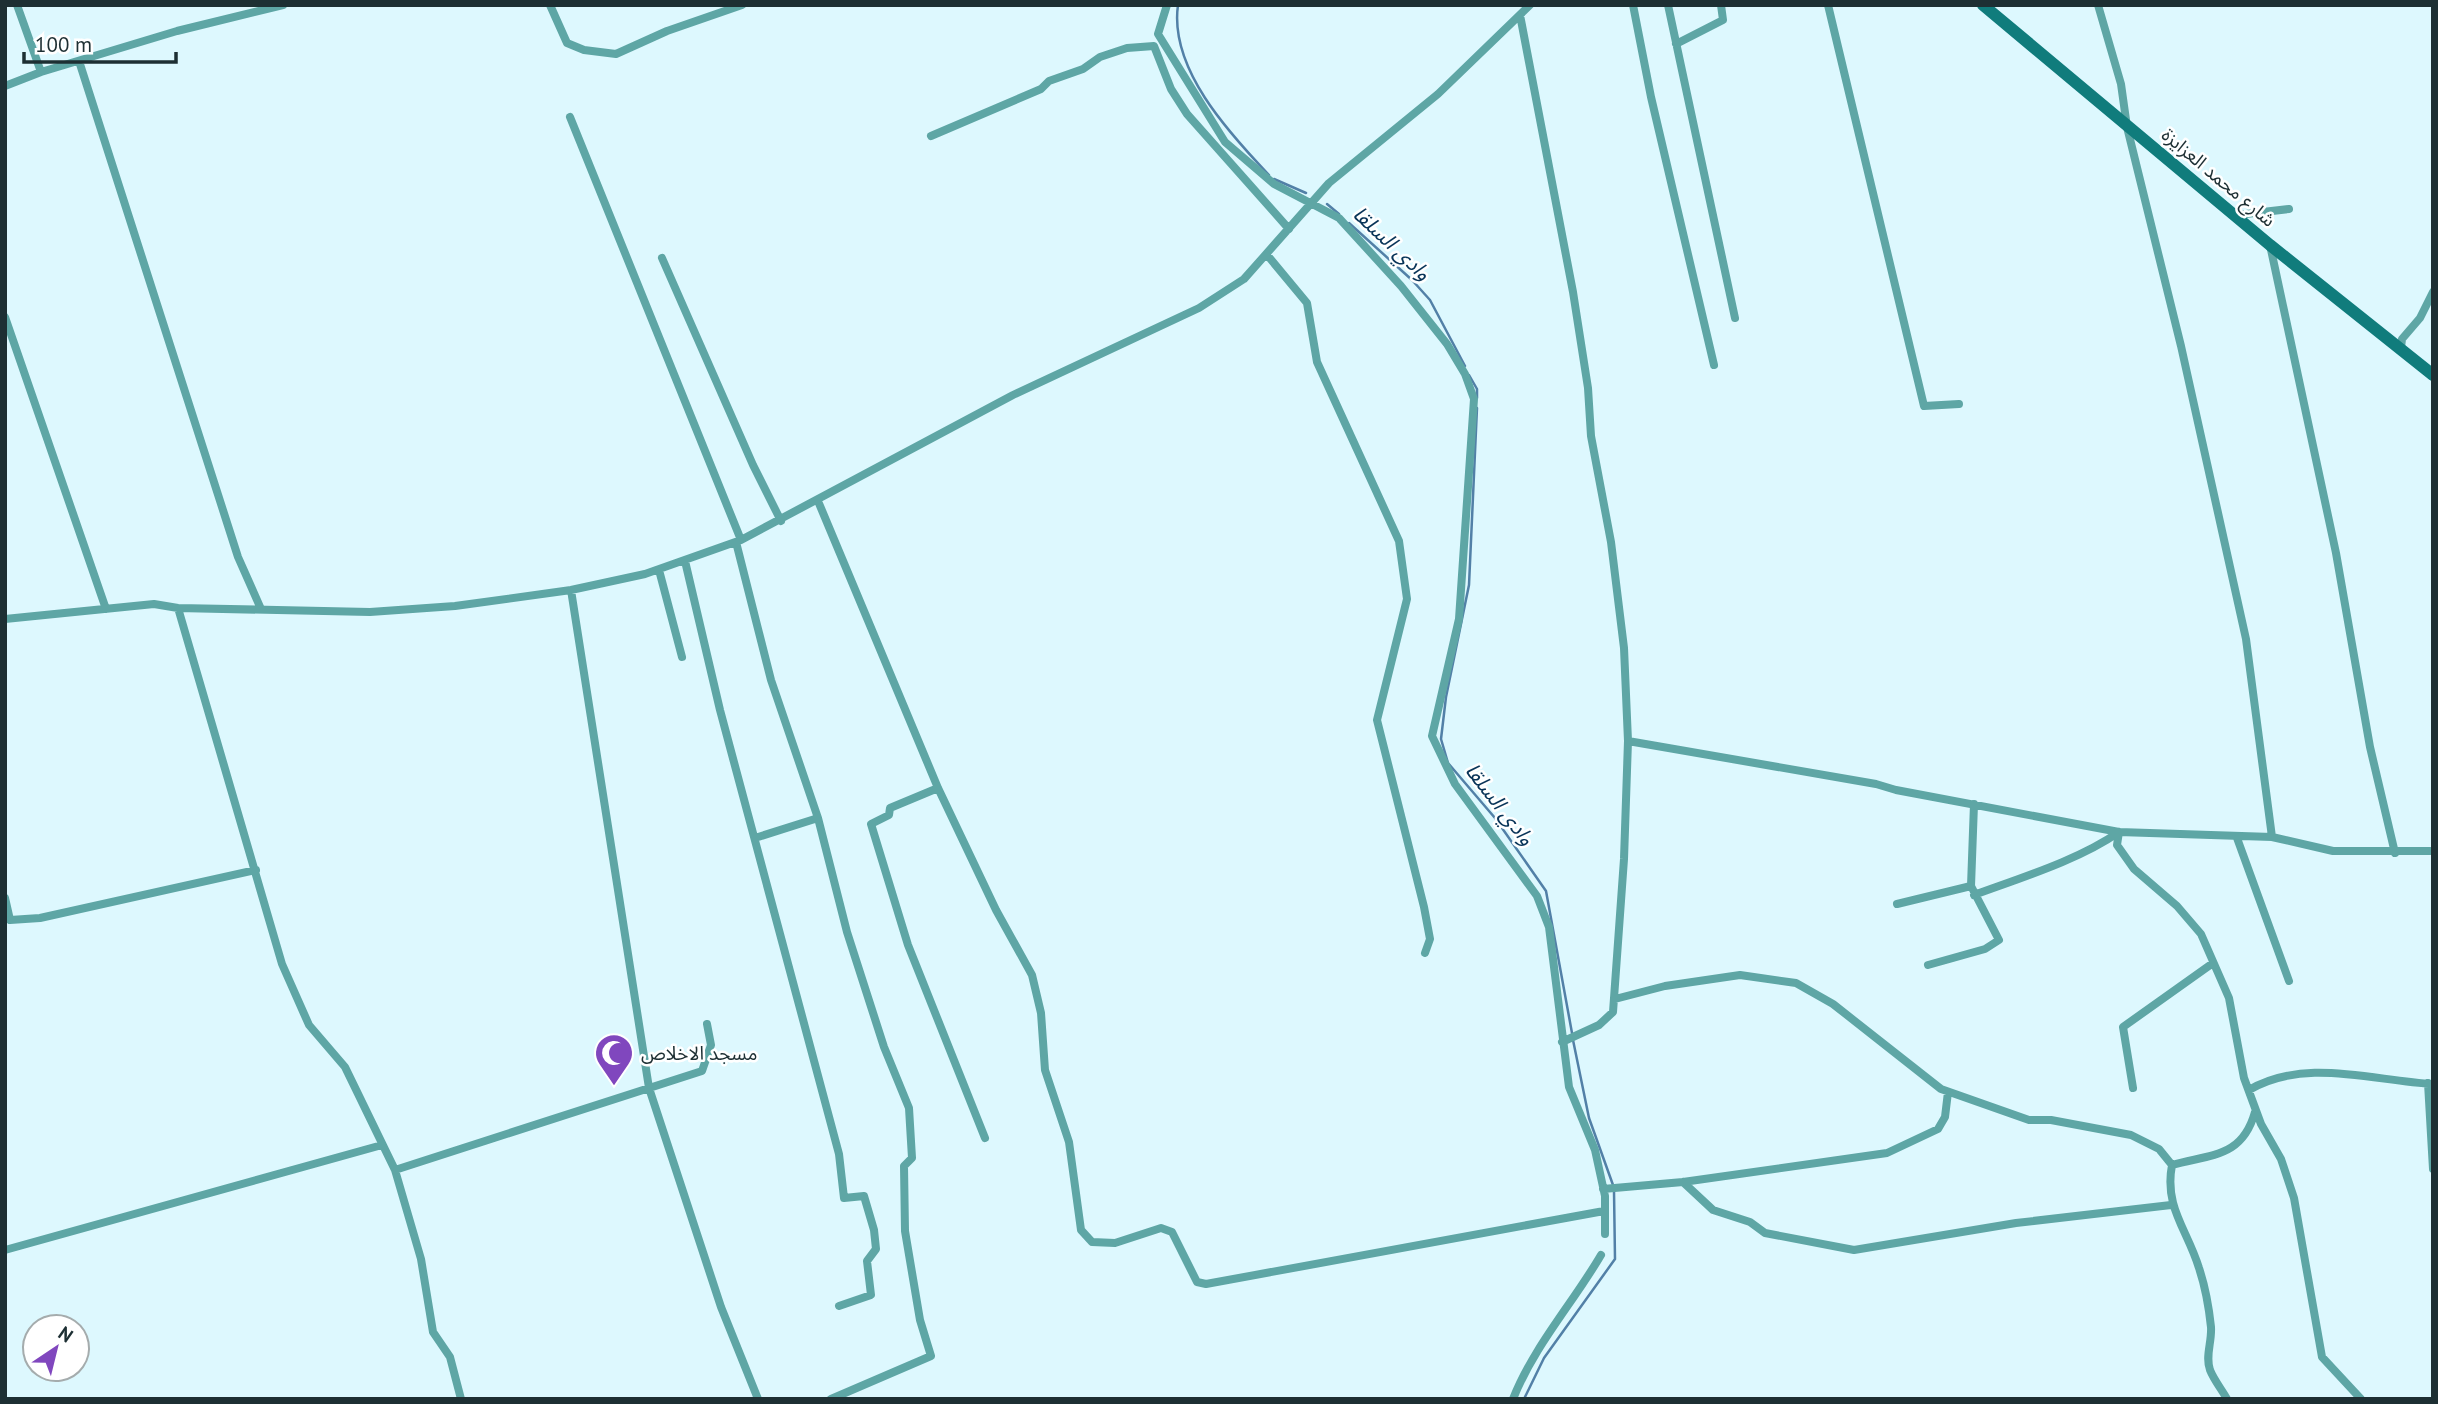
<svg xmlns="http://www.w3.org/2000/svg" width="2438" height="1404" font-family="'PT Sans','Noto Sans Arabic',sans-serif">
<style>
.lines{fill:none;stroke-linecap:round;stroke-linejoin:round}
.stream{stroke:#5280a7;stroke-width:2.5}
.street{stroke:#5ea6a5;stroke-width:8}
.secondary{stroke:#107c7c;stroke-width:12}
.labels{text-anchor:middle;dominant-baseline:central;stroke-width:5;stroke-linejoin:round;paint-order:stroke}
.street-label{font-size:19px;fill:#1d2f33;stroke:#fff}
.poi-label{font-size:19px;fill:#1d2f33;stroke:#fff;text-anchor:start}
.water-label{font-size:21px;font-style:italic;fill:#083458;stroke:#fff}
</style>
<rect width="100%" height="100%" fill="#ddf8fe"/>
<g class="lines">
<!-- stream -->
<path class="stream" d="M1178 5C1169 68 1228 132 1269 175
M1274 179 1306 193
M1327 204 1339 214
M1349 223 1412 280 1430 300 1465 366
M1469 375 1477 389V398
M1477 408 1469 585 1446 697 1441 739 1448 763 1495 818 1546 891 1572 1033
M1573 1040 1589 1118 1613 1185
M1524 1399 1544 1358 1615 1259 1614 1191"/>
<!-- street -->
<path class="street" d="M550 5 567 43 584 50 616 54 667 31 742 5
M1167 5 1158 34 1225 142 1274 184 1339 218 1401 286 1447 344 1465 374 1474 399 1459 619 1432 736 1455 784 1537 896 1549 927 1569 1087 1595 1150 1605 1196V1234
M1633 5 1651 97 1714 365
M1668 5 1735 318
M1828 5 1924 406 1959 404
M2098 5 2121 84 2127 127 2181 346 2246 639 2272 837
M1520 15 1573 292 1588 388 1591 436 1611 542 1624 648 1628 741 1624 859 1613 1012 1599 1025 1562 1042
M1676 44 1723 20 1721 5
M79 61 238 557 261 609
M41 72 177 31 283 5
M5 86 41 72 17 5
M570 117 741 540
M931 136 1041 89 1049 81 1083 69 1100 57 1127 48 1154 46 1171 89 1187 114 1289 229
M2237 215 2289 209
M2270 245 2336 553 2370 747 2395 853
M1268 256 1307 303 1317 362 1399 541 1407 599 1377 720 1424 907 1430 939 1425 953
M662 258 753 465 781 521
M5 317 106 609
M2401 348 2402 339 2420 318 2433 292
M818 501 938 788 996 910 1032 975 1041 1013 1045 1070 1069 1142 1081 1230 1092 1242 1115 1243 1161 1228 1172 1232 1197 1282 1206 1284 1604 1211
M736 542 771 680 818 818 847 932 884 1047 909 1108 912 1158 904 1166 905 1231 920 1320 931 1356 831 1399
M685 561 720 710 839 1154 844 1198 864 1196 874 1230 876 1249 867 1261 871 1295 839 1306
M659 570 682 657
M571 590 649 1088 721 1307 758 1399
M178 608 282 964 309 1025 345 1067 395 1170 421 1259 433 1332 450 1357 461 1399
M5 619 154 604 178 608 370 612 455 606 571 590 645 574 741 540 1013 395 1199 308 1244 279 1329 183 1438 94 1530 5
M1628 741 1876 784 1896 790 2119 832 2272 837 2333 851H2433
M938 788 890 808 889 815 871 824 908 945 985 1138
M2119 832 2117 845 2134 869 2177 906 2201 934 2229 998 2244 1078 2261 1124 2281 1159 2294 1198 2322 1357 2361 1399
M755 838 818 818
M2237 838 2289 981
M1974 895C2020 878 2079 860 2119 832
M5 898 10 920 40 918 256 870
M1897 904 1971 886
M1928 965 1985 949 1999 940 1971 886 1974 804
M1615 999 1665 986 1740 975 1796 983 1833 1004 1941 1089 2029 1120H2051L2131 1135 2159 1149 2172 1165
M2428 1083 2433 1169
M2133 1088 2123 1027 2213 963
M2249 1090C2305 1057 2373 1081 2433 1084
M395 1170 702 1071 711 1045 707 1024
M1683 1182 1713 1210 1750 1222 1765 1233 1854 1250 2016 1223 2171 1205
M1603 1189 1683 1182 1887 1153 1938 1129 1945 1117 1948 1092
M5 1250 382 1145
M1513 1399C1534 1346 1573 1303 1601 1255
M2227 1399C2222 1390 2214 1380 2210 1370 2205 1356 2212 1342 2211 1327 2209 1308 2205 1286 2199 1268 2187 1229 2164 1207 2172 1165 2211 1154 2242 1158 2255 1112"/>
<!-- secondary -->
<path class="secondary" d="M1983 5 2270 245 2433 375"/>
</g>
<!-- icons -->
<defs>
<symbol id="mosque-pin" viewBox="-11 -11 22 30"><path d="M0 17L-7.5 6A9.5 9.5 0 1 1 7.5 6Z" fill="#8047be" stroke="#fff"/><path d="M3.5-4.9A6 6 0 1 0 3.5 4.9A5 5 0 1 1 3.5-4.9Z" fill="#fff"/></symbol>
</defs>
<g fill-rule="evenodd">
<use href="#mosque-pin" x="592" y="1031" width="44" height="60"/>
</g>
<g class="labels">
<!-- street labels -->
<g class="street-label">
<text transform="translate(2219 177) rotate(40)">شارع محمد العزايزة</text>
</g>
<!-- poi labels -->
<g class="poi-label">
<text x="641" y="1053">مسجد الاخلاص</text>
</g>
<!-- water labels -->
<g class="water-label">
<text transform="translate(1392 243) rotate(43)">وادي السلقا</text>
<text transform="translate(1500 804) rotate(52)">وادي السلقا</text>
</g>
</g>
<!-- border -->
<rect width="2438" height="1404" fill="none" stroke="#1d2f33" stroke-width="14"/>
<!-- north arrow -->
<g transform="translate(56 1348) rotate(35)"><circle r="33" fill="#ffffff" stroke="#a5acad" stroke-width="2"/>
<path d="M0-5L12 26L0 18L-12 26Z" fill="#8047be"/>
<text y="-10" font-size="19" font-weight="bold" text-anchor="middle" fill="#1d2f33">N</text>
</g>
<!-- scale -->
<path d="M24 52v10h152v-10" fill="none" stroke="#1d2f33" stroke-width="3.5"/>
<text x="35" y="52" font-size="21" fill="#1d2f33" stroke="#ffffff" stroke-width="5" paint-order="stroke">100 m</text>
</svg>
